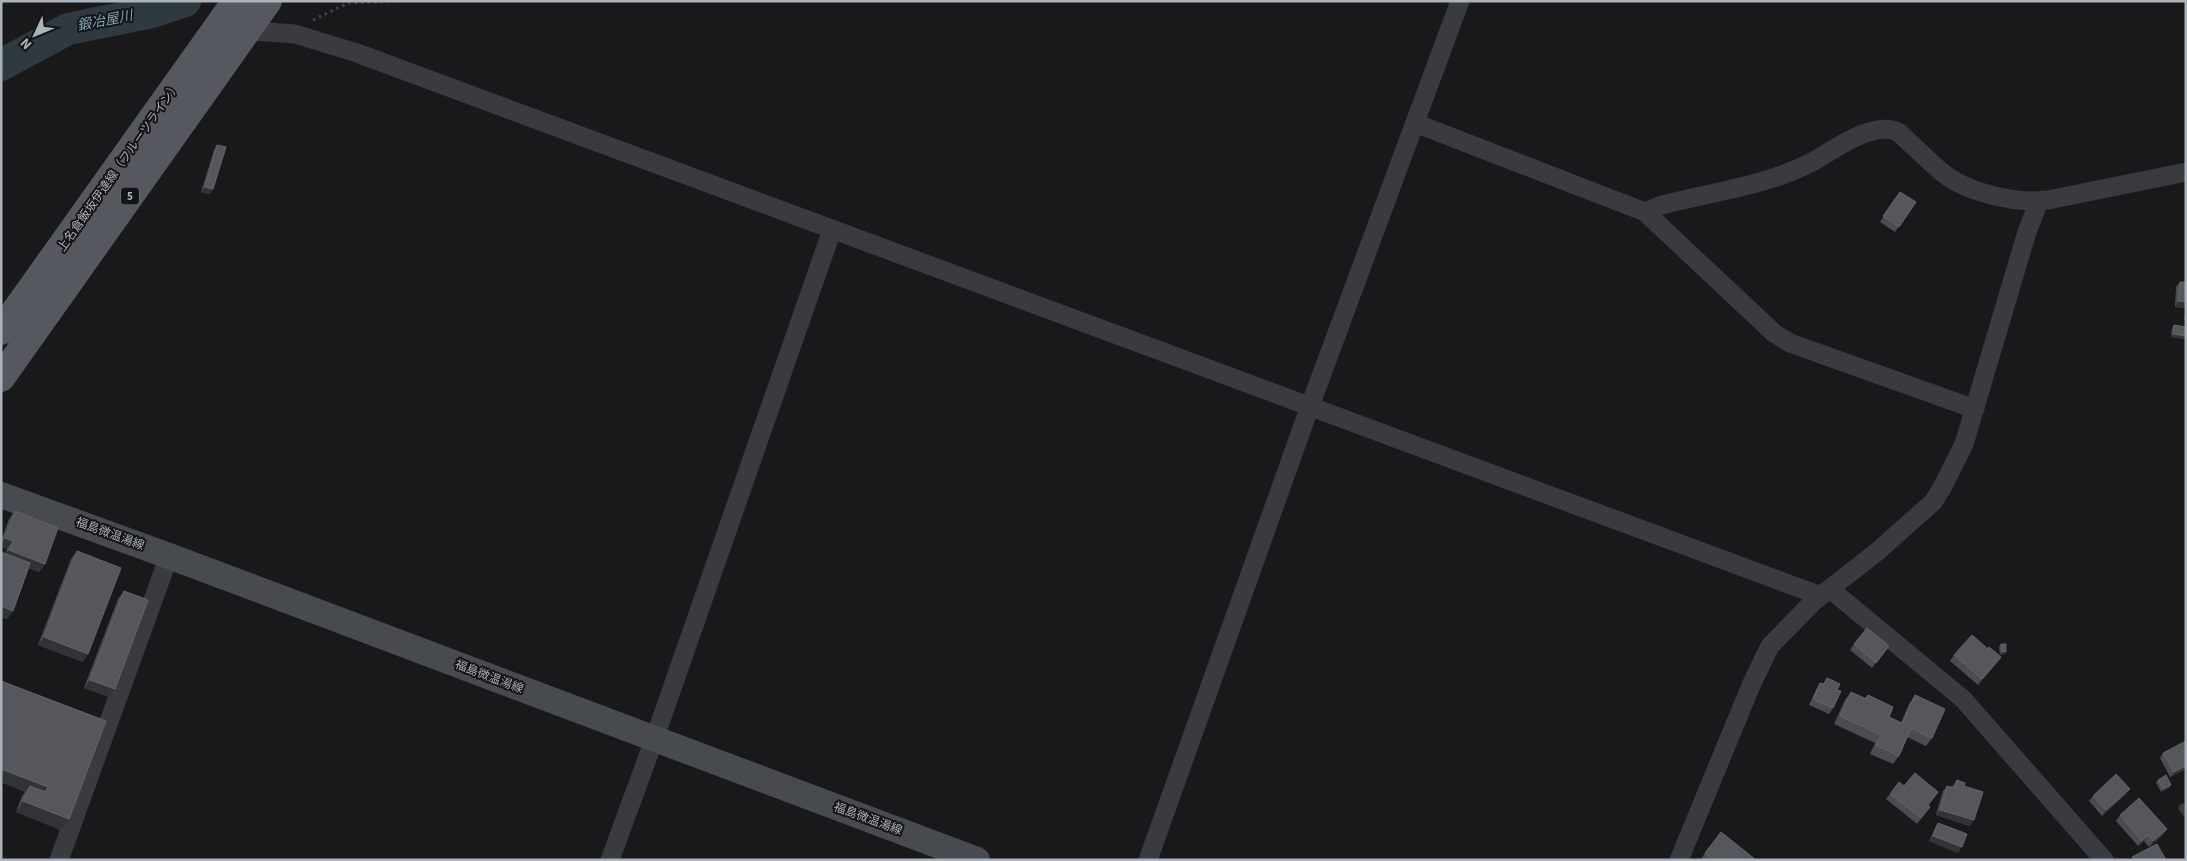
<svg xmlns="http://www.w3.org/2000/svg" width="2187" height="861" font-family="'Source Sans 3','Noto Sans JP',sans-serif">
<style>
.lines{fill:none;stroke-linecap:round;stroke-linejoin:round}
.river{stroke:#2e3a40;stroke-width:32}
.path{stroke:#3f4347;stroke-width:3;stroke-dasharray:2.5 4;stroke-linecap:butt}
.lane{stroke:#393b40;stroke-width:9}
.street{stroke:#393b40;stroke-width:19}
.secondary{stroke:#474b50;stroke-width:26}
.primary{stroke:#55595f;stroke-width:28}
.wall{fill:#4a4c50}
.shaded-wall{fill:#323336}
.building{fill:#55575c;stroke:#62656a}
.labels{text-anchor:middle;dominant-baseline:central;stroke-width:4;stroke-linejoin:round;paint-order:stroke}
.shield{fill:#141416;stroke:#7d838a;stroke-width:1}
.shield-label{font-size:11px;font-weight:bold;fill:#aab2bb}
.street-label{font-size:12px;fill:#aab2bb;stroke:#141416}
.water-label{font-size:14px;font-style:italic;fill:#80a5b7;stroke:#141416}
</style>
<rect width="100%" height="100%" fill="#19191b"/>
<g class="lines">
<!-- river -->
<path class="river" d="M1 65 68 29 152 12 185 1"/>
<!-- path -->
<path class="path" d="M313 20 348 3 400 1"/>
<!-- lane -->
<path class="lane" d="M2183 808 2186 812"/>
<!-- street -->
<path class="street" d="M238 30 295 34 357 53 1821 596
M1415 123 1645 212 1774 333 1790 343 1975 409
M1645 212 1662 205C1712 192 1766 186 1812 162 1834 150 1873 120 1898 132 1914 146 1928 161 1944 174 1969 193 2017 204 2048 200L2186 172
M1830 589 1963 699 2104 860
M59 860 169 556
M610 860 654 740 832 230
M1148 860 1310 406 1460 1
M1679 860 1752 683 1770 646 1814 601 1878 551 1933 502 1942 488 1964 444 2027 232 2039 201"/>
<!-- secondary -->
<path class="secondary" d="M1 495 169 556 977 860"/>
<!-- primary -->
<path class="primary" d="M1 331 236 1
M1 378 268 1"/>
</g>
<!-- wall -->
<path class="wall" d="M217 145 213 189 210 194 201 192 214 150Z
M1900 192 1916 202 1895 232 1880 222Z
M2180 282H2186V320H2184L2186 308 2175 307 2176 287Z
M2174 325 2186 327V339L2171 337 2172 328Z
M15 511 45 564 39 572 29 568 13 611 7 619 1 617V552L6 553 7 549 1 547V541L9 519Z
M77 551 83 662 38 645 71 559Z
M124 591 115 689 109 697 84 688 118 599Z
M1854 644 1889 646 1872 668 1850 650Z
M2001 644 2004 654 2000 655 1999 647Z
M1988 649 2001 657 1978 685 1950 661 1954 655Z
M1827 678 1837 690 1833 708 1829 714 1809 705 1817 688 1820 683 1823 684Z
M1 681 106 721 61 830 16 812 22 796 25 792 1 782Z
M1851 692 1865 698 1868 695 1889 717 1901 723 1909 704 1915 695 1932 738 1926 746 1907 737 1899 756 1893 764 1870 754 1875 743 1834 724 1845 700Z
M2163 753 2186 769 2170 777 2160 758Z
M1957 780 1964 786 1970 826 1936 815 1943 791 1947 786 1952 787Z
M2158 780 2171 785 2169 788 2161 792 2156 782Z
M1904 786 1938 792 1928 805 1930 807 1917 824 1886 799 1890 794Z
M2126 794 2102 816 2089 801 2093 796Z
M2120 815 2163 835 2149 847 2144 841 2138 846 2116 821Z
M1938 823 1958 853 1929 841 1935 828Z
M1705 853 1756 860H1702L1701 859Z"/>
<!-- shaded-wall -->
<path class="shaded-wall" d="M205 187 213 189 210 194 201 192Z
M2178 301 2186 302V308L2175 307Z
M2173 334 2186 336V339L2171 337Z
M5 538 13 541 7 549 1 547V543Z
M9 550 45 564 39 572 4 558Z
M1 606 13 611 7 619 1 617Z
M44 637 88 654 83 662 38 645Z
M2002 652H2006L2004 654 2000 655Z
M2001 657 1997 663 1978 685 1982 679Z
M90 680 115 689 109 697 84 688Z
M2186 766V769L2170 777 2174 772Z
M1 769 48 787 40 797 30 786 25 792 1 782Z
M2171 785 2169 788 2161 792 2163 789Z
M2130 789 2126 794 2102 816 2106 810Z
M23 801 69 819 61 830 16 812Z
M1940 810 1974 820 1970 826 1936 815Z
M2167 829 2163 835 2149 847 2153 841Z
M2148 835 2144 841 2138 846 2142 841Z
M1933 836 1962 847 1958 853 1929 841Z"/>
<!-- building -->
<path class="building" d="M217 145 226 147 213 189 205 187Z
M1900 192 1916 202 1899 227 1883 216Z
M2180 282H2186V302L2178 301Z
M2174 325 2186 327V336L2173 334Z
M15 511 58 528 45 564 9 550 13 541 5 538Z
M77 551 121 568 88 654 44 637Z
M1 552 30 563 13 611 1 606Z
M124 591 148 600 115 689 90 680Z
M1867 628 1889 646 1876 663 1854 644Z
M1972 635 1988 649 1989 647 2001 657 1982 679 1954 655Z
M2001 644H2006V652H2002Z
M1827 678 1840 684 1837 690 1841 691 1833 708 1813 699 1820 683 1824 684Z
M1 681 106 721 69 819 23 801 30 786 46 792 48 787 1 769Z
M1851 692 1866 699 1868 695 1893 707 1889 717 1902 723 1915 695 1945 709 1932 738 1911 728 1899 756 1876 745 1881 735 1840 716Z
M2186 741V766L2174 772 2163 753Z
M1915 773 1938 792 1928 805 1930 807 1921 818 1890 794 1899 782 1904 786Z
M2116 774 2130 789 2106 810 2093 796Z
M2166 775 2171 785 2163 789 2158 780Z
M1957 780 1965 783 1964 786 1983 792 1974 820 1940 810 1947 786 1954 788Z
M2139 798 2167 829 2153 841 2148 835 2142 841 2120 815Z
M1938 823 1967 834 1962 847 1933 836Z
M1721 832 1756 860H1713L1705 853Z
M2157 844 2166 860H2134L2132 857Z"/>
<g class="labels">
<!-- shield labels -->
<rect class="shield" x="121" y="187.5" width="18" height="17" rx="4"/>
<g class="shield-label">
<text x="130" y="196">5</text>
</g>
<!-- street labels -->
<g class="street-label">
<text transform="translate(119 167) rotate(-55)">上名倉飯坂伊達線（フルーツライン）</text>
<text transform="translate(110 534) rotate(20)">福島微温湯線</text>
<text transform="translate(489 677) rotate(21)">福島微温湯線</text>
<text transform="translate(868 819) rotate(20)">福島微温湯線</text>
</g>
<!-- water labels -->
<g class="water-label">
<text transform="translate(105 21) rotate(-11)">鍛冶屋川</text>
</g>
</g>
<!-- border -->
<rect width="2187" height="861" fill="none" stroke="#aab2bb" stroke-width="5"/>
<!-- north arrow -->
<g transform="translate(35 35) rotate(226)" stroke="#141416" stroke-width="4" paint-order="stroke">
<path d="M0-4L9 19L0 12L-9 19Z" fill="#aab2bb"/>
<text y="-8" font-size="14" font-weight="bold" text-anchor="middle" fill="#aab2bb">N</text>
</g>
</svg>
